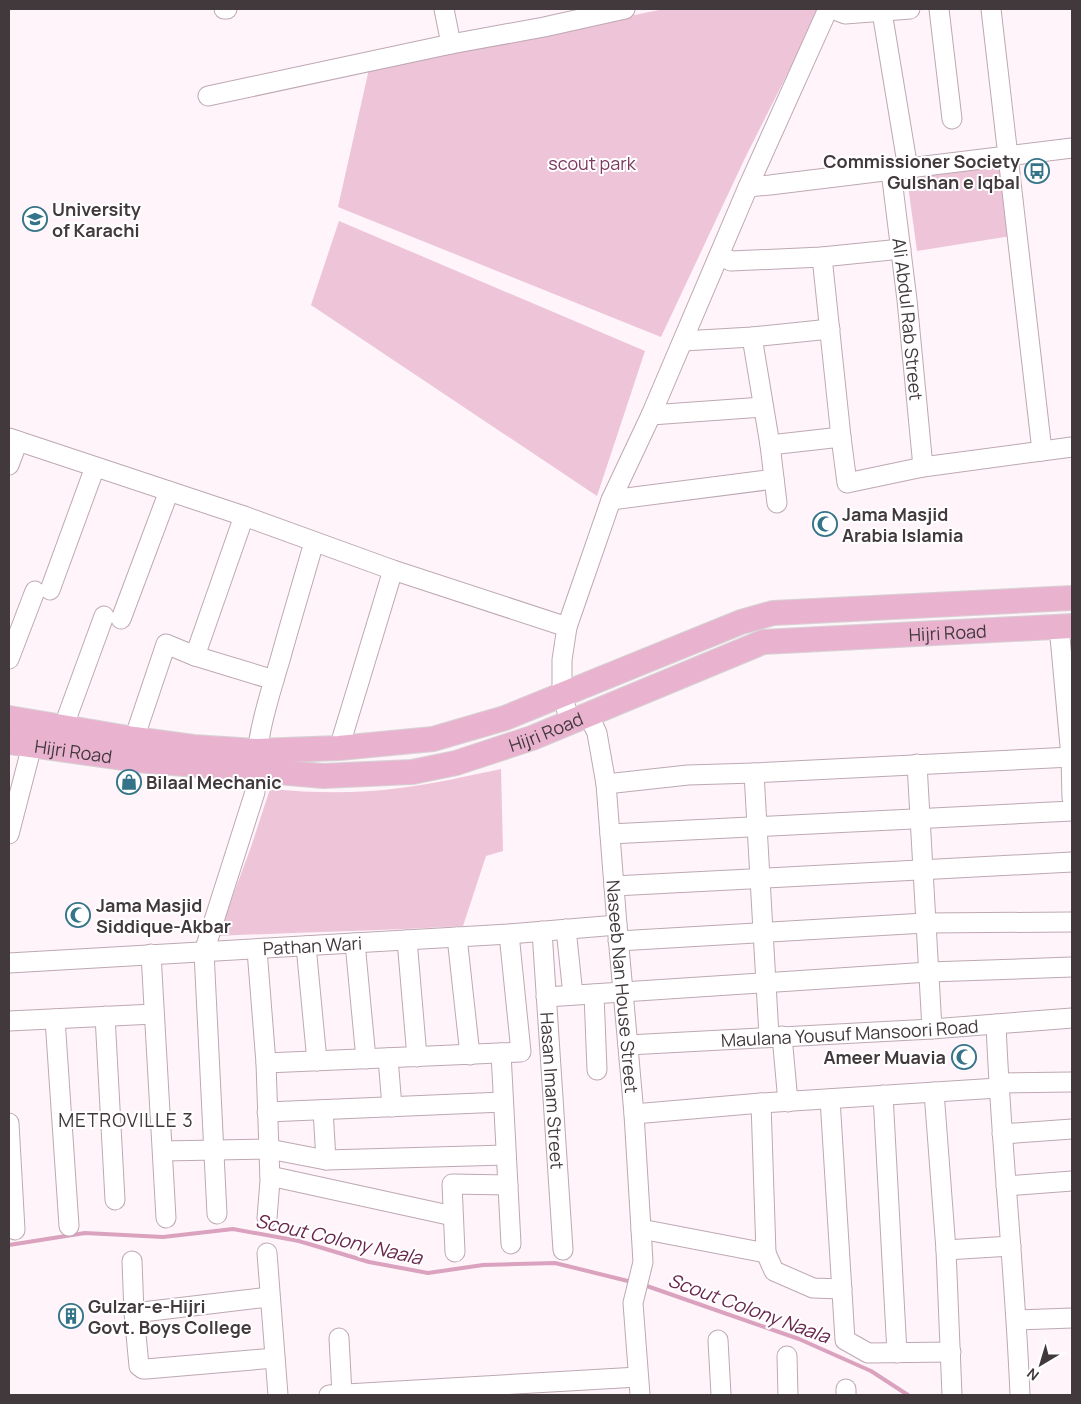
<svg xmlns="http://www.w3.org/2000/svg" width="1081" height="1404" font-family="Manrope,sans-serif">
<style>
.green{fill:#edc4d8}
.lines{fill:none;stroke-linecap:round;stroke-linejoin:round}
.stream{stroke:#daa2be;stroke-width:4}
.minor-casing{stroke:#bea8b3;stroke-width:21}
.major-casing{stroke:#d5d3d4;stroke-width:26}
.minor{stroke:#fff;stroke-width:19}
.major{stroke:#e9b3d0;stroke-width:24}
.labels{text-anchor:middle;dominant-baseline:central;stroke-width:4;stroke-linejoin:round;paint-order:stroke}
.poi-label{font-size:18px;font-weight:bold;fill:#42393d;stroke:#fff;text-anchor:start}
.park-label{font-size:18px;fill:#7b375e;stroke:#fff}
.street-label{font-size:18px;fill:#42393d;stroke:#fff}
.neighbourhood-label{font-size:19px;letter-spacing:1px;fill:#42393d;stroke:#fff}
.water-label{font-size:19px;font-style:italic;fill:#69274d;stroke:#fff}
</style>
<rect width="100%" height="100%" fill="#fef4f9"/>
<!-- green -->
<path class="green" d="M664 9H820L745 158 661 337 338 207 369 69Z
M1009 165 1011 236 917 251 907 178Z
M339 221 645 351 597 496 311 305Z
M501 769 503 851 486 856 463 926C381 931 299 932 218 936L251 847 270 789C313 793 357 794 400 788 434 784 467 776 501 769Z"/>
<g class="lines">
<!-- stream -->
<path class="stream" d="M9 1245 85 1233 163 1237 233 1229 299 1241 369 1262 428 1273 483 1265 555 1263 632 1282
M644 1285 799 1339 871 1371 908 1395"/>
<defs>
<g id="minor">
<path d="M224 9H227"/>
<path d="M444 9 451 44"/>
<path d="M832 9 845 14 910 9"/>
<path d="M939 9 952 119"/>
<path d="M991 9 1042 451"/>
<path d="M882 12 908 169"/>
<path d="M208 96 451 44 544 27 625 9"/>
<path id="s1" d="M891 171 907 300 923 467"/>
<path d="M748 187 770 185 1072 148"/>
<path d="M720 256 731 261 822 257 901 249"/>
<path d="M822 257 841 437 847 483 923 467 1072 447"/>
<path d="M752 337 770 445 777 503"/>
<path d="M683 341 752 337 830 329"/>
<path d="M651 415 763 407"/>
<path d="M9 438 244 516 393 570 567 627"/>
<path d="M770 445 841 437"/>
<path d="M9 465 18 441"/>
<path d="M611 500 774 479"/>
<path d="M50 590 95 467"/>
<path d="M121 619 169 491"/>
<path d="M1059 626 1071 757 1072 798"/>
<path d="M195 656 244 516"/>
<path d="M9 659 35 591"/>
<path id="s2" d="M588 714 597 733 606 784 617 925 634 1114 643 1262 633 1303 640 1395"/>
<path d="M570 721 562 695V660L567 627 611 500 651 415 748 187 828 9"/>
<path d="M63 728 104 616"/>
<path d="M134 739 166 644 195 656 274 680"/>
<path d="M339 748 393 570"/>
<path d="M917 764 932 1029"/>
<path d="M754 773 769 1036"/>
<path d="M606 784 688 775 754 773 1071 757"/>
<path d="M9 834 35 734"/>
<path d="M610 834 1072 811"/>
<path d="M614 886 1072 862"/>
<path d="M566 929 573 995"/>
<path id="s3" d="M542 931 563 1250"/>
<path d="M457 937 470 1055"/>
<path d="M407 940 417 1057"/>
<path d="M618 941 925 923 1072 922"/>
<path d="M355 943 366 1059"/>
<path d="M306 946 317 1061"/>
<path d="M257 950 266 1063 270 1181 267 1218"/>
<path d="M151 954 166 1218"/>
<path id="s4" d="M9 963 509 934 617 925"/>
<path d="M594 994 597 1070"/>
<path d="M546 997 929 972 1072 967"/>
<path d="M105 1016 115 1200"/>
<path d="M55 1019 69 1226"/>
<path d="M9 1021 154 1014"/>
<path d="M996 1024C1001 1148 1015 1271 1020 1395"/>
<path d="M782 1036 788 1102"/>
<path id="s5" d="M628 1045 932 1029 1072 1018"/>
<path d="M501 1053 511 1244"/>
<path d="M388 1058 392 1107"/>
<path d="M266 1063 521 1052 509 934"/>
<path d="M998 1083 1072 1082"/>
<path d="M934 1092 946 1250 952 1395"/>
<path d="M883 1095 897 1353"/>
<path d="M830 1099 845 1340 868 1353 951 1352"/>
<path d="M323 1110 326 1160 506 1155"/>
<path d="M267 1112 503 1102"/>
<path d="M634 1114 761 1103 998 1088"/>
<path d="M9 1123 15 1230"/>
<path d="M1002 1134 1072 1129"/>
<path d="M163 1151 269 1149 326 1160"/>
<path d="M270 1176 453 1216"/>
<path d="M1006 1186 1072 1181"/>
<path d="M217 1214 204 952 255 792C253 747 267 703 280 660 291 620 303 581 314 542"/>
<path d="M641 1229 766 1253 761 1103"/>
<path d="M946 1250 1011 1246"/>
<path d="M455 1252 452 1184 508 1185"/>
<path d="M267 1253 278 1395"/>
<path d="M766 1253 774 1271 813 1288 842 1289"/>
<path d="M132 1261 134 1313"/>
<path d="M269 1297 134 1313 139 1366 143 1369H146L275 1358"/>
<path d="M1017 1320 1072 1318"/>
<path d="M339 1338 342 1394"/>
<path d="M718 1340 721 1395"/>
<path d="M787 1356 788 1395"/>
<path d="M846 1389V1395"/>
<path d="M329 1395 638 1377"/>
</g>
<g id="major">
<path d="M9 718 134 739 193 747 256 751 339 748 433 739 505 718 741 622 773 613 1072 598"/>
<path id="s6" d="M9 742 137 760 323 776 412 772 456 763 532 738 763 642 1072 626"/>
</g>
</defs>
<!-- minor casing -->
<use href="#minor" class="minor-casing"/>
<!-- major casing -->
<use href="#major" class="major-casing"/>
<!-- minor -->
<use href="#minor" class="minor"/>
<!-- major -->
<use href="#major" class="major"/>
</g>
<!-- icons -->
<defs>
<symbol id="bus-ring" viewBox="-11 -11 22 22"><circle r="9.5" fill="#fff" stroke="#357488" stroke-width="1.5"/><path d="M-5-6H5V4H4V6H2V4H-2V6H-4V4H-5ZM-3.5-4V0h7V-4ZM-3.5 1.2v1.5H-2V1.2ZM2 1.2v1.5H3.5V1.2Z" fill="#357488"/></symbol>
<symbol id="university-ring" viewBox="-11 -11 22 22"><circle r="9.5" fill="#fff" stroke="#357488" stroke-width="1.5"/><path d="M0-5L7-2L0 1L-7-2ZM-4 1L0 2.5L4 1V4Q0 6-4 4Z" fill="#357488"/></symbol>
<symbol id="mosque-ring" viewBox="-11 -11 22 22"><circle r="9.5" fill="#fff" stroke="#357488" stroke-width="1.5"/><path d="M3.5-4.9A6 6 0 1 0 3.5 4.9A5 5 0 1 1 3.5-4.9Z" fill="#357488"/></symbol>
<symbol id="shop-ring" viewBox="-11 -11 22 22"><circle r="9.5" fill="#fff" stroke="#357488" stroke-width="1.5"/><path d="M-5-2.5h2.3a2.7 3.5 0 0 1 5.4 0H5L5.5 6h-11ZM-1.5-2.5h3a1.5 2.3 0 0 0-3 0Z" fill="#357488"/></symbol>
<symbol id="building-ring" viewBox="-11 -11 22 22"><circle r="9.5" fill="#fff" stroke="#357488" stroke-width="1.5"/><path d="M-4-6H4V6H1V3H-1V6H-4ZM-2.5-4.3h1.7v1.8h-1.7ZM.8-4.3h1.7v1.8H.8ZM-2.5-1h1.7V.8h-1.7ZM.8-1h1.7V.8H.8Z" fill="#357488"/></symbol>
</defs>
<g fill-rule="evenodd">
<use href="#bus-ring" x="1023" y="157" width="28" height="28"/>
<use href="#university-ring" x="21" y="205" width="28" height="28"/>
<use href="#mosque-ring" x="811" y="510" width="28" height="28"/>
<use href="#shop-ring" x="115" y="768" width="28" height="28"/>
<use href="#mosque-ring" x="64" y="901" width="28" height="28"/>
<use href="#mosque-ring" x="950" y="1043" width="28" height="28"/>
<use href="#building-ring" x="57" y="1302" width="28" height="28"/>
</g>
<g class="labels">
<!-- poi labels -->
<g class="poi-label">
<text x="1020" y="161" text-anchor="end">Commissioner Society<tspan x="1020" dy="21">Gulshan e Iqbal</tspan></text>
<text x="52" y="209">University<tspan x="52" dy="21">of Karachi</tspan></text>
<text x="842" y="514">Jama Masjid<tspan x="842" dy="21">Arabia Islamia</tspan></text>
<text x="146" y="782">Bilaal Mechanic</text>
<text x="96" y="905">Jama Masjid<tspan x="96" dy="21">Siddique-Akbar</tspan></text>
<text x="946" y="1057" text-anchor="end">Ameer Muavia</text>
<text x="88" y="1306">Gulzar-e-Hijri<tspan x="88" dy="21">Govt. Boys College</tspan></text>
</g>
<!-- park labels -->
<g class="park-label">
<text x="592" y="163">scout park</text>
</g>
<!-- street labels -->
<g class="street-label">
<text stroke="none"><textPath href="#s1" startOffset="149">Ali Abdul Rab Street</textPath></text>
<text stroke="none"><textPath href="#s6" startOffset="965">Hijri Road</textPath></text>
<text stroke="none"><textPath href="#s6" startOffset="545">Hijri Road</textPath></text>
<text stroke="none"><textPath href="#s6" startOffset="65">Hijri Road</textPath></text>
<text stroke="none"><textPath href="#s4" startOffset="304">Pathan Wari</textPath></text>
<text stroke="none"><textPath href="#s2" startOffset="276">Naseeb Nan House Street</textPath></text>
<text stroke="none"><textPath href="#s5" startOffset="222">Maulana Yousuf Mansoori Road</textPath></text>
<text stroke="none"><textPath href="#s3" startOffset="160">Hasan Imam Street</textPath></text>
</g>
<!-- neighbourhood labels -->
<g class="neighbourhood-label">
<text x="126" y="1120">METROVILLE 3</text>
</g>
<!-- water labels -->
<g class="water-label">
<text transform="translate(339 1239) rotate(13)">Scout Colony Naala</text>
<text transform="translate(749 1308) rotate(20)">Scout Colony Naala</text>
</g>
</g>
<!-- border -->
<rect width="1081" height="1404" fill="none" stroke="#42393d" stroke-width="20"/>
<!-- north arrow -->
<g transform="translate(1041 1364) rotate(218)" stroke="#ffffff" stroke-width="4" paint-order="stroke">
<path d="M0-4L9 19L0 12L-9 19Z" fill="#42393d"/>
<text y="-8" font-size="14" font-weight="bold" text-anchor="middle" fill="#42393d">N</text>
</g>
</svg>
